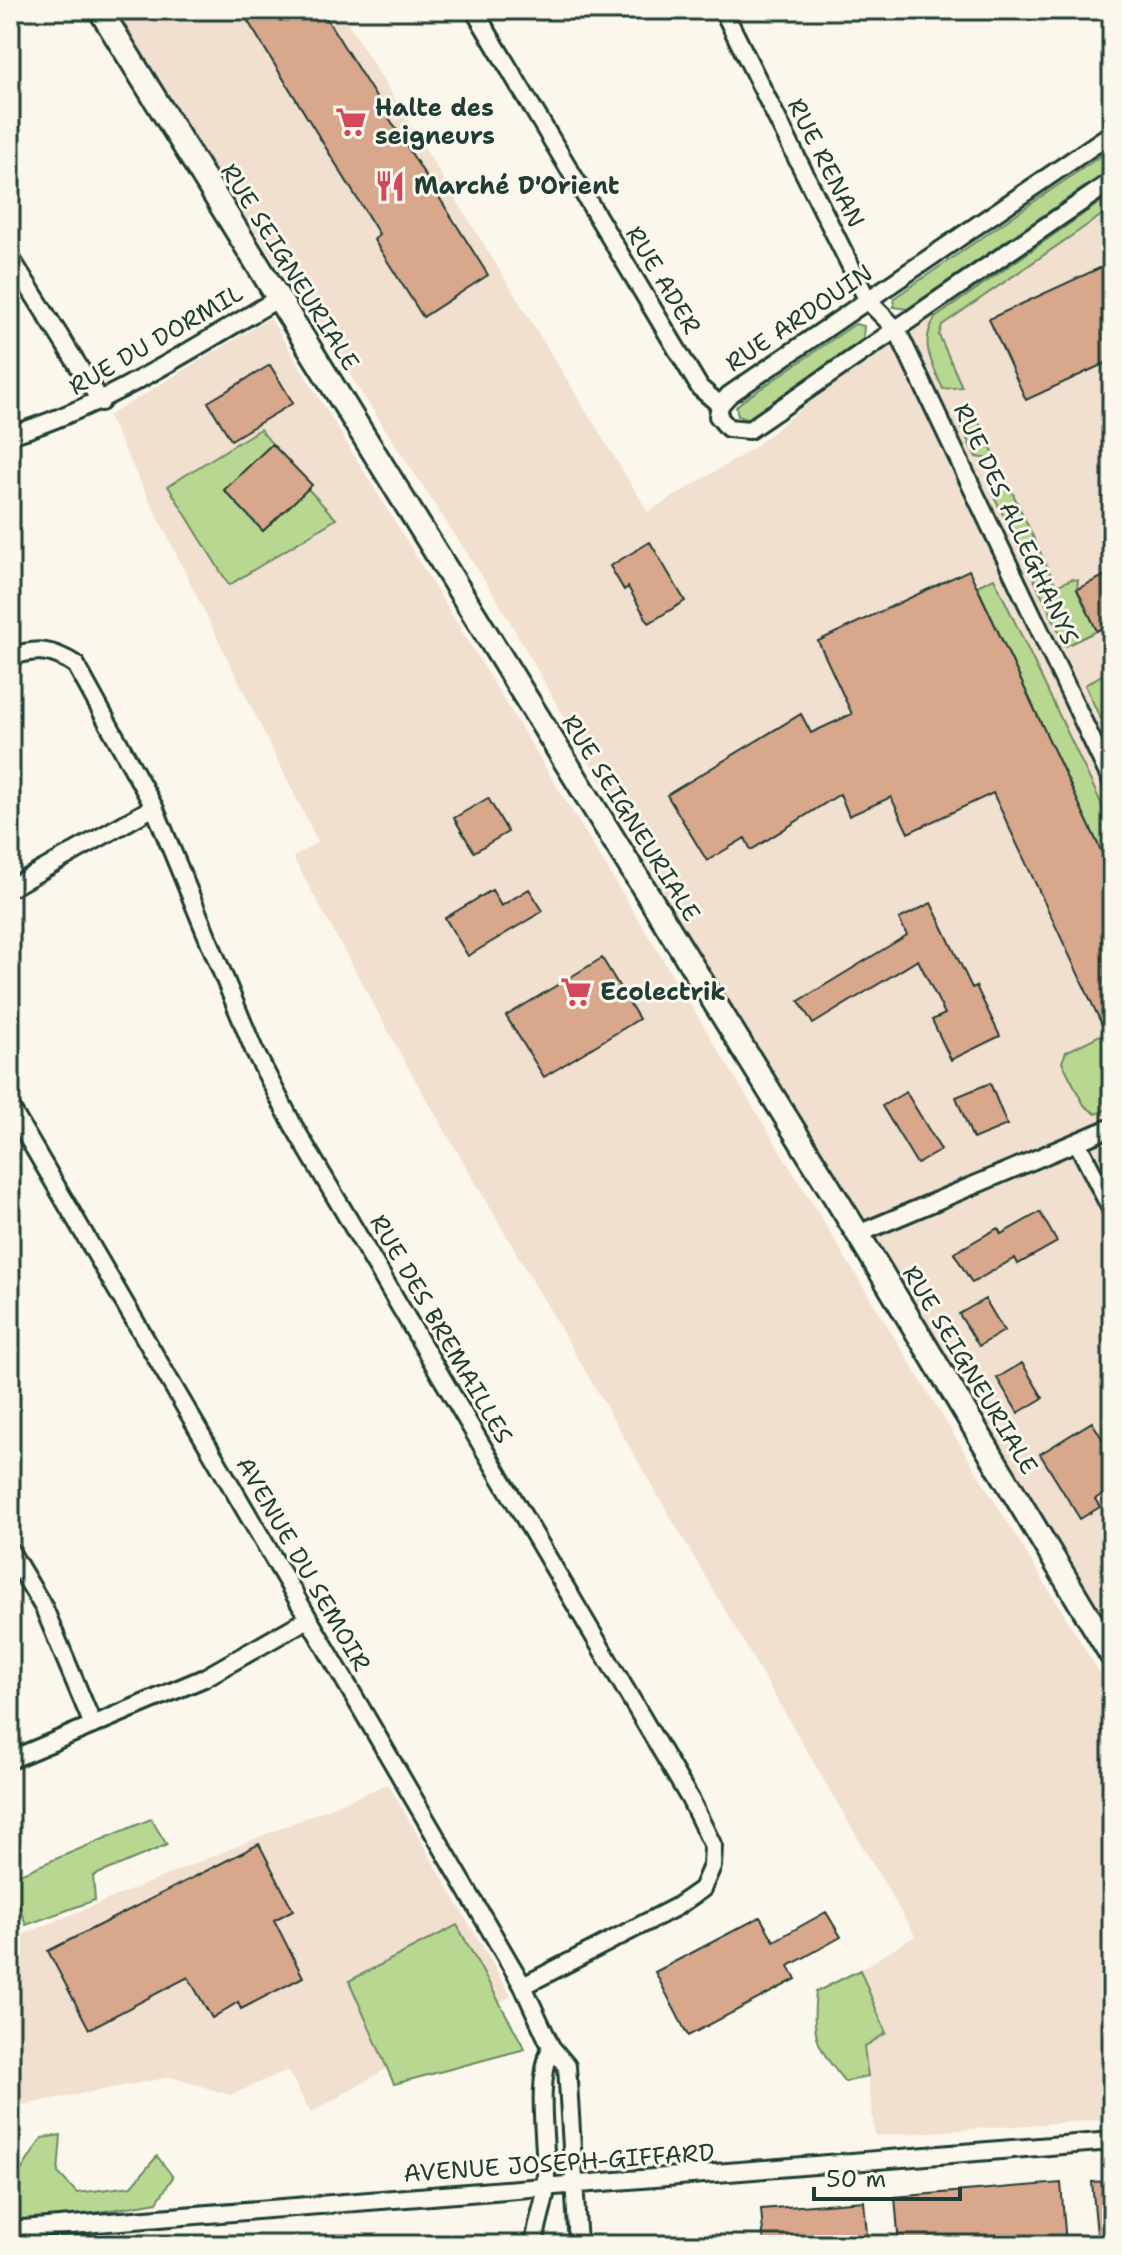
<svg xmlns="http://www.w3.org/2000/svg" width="1122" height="2255" font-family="'Shantell Sans',sans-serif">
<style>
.built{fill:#f1dfcf}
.green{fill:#b8d892;stroke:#6c8a63;stroke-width:2}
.building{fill:#d9a78c;stroke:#1f3d34;stroke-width:2}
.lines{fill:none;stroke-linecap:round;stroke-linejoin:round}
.street-casing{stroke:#1f3d34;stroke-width:22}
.secondary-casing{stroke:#1f3d34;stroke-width:28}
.street{stroke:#fbf7ec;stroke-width:16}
.secondary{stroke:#fbf7ec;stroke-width:22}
.labels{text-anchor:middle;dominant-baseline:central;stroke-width:6;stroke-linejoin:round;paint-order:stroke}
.poi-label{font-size:24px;font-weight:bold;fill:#1f3d34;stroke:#fbf7ec;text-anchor:start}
.street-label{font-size:24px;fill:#1f3d34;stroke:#fbf7ec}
</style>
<rect width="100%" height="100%" fill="#fbf7ec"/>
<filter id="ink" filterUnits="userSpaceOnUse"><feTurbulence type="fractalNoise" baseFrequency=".0125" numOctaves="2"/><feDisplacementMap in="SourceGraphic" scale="16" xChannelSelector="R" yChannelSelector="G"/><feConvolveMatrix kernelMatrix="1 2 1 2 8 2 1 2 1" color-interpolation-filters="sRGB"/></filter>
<g filter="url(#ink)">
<!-- built -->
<path class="built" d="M110 10H340L648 512 751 450 897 330 1112 181V1656L858 1234 497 599Z
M270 318 1112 1693V2119L875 2136 864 2047 886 2033 860 1970 915 1936 408 1067 293 857 318 842 108 416Z
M388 1784 511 1996 311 2113 288 2070 231 2095 171 2077 21 2105 10 2088V1940Z"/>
<!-- green -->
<path class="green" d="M1112 148V168L907 309 894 307V298Z
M1112 194V208L942 325 939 335 962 387 943 389C932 363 919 344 935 318Z
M855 324 864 326 863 339 747 419 738 416 736 407 741 402Z
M973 410 997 460 976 457 960 425Z
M260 429 272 444 224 490 263 531 308 489 336 519 229 585 168 486Z
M1007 481 1056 586 1072 579 1078 580 1077 590 1097 631 1066 646 994 496Z
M994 578 1112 826V874L977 586Z
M1112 669V713L1100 718 1085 685Z
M1112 1029V1107L1096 1114 1084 1105 1062 1062 1066 1052Z
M151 1819 167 1845 93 1876 95 1900 26 1925 10 1878Z
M457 1925 525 2049 394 2084 349 1981Z
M860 1970 886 2033 864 2047 868 2076 845 2082C817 2047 811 2037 816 1992Z
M61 2135 58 2173 77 2193 132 2186 157 2156 173 2177 157 2202 13 2227 10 2188 42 2138Z"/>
<!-- building -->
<path class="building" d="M241 10H321L488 275 423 317 374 240 379 234Z
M1108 264 1112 273V360L1026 400 989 319Z
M270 365 293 403 231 440 208 402Z
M272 444 312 485 263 531 224 490Z
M650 542 685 601 649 623 628 587 624 590 610 566Z
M969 570 1112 874V1046L993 793 908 833 891 797 849 816 840 794 751 850 745 838 707 861 667 795 801 714 811 733 852 714 818 641Z
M1112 572V624L1097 631 1077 589Z
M488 798 508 832 474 852 454 818Z
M529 889 543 911 468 956 445 918 492 890 501 906Z
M931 903 972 988 976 986 1000 1036 951 1060 932 1020 945 1014 918 960 813 1024 799 1001 907 935 899 919Z
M602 958 639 1019 544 1077 506 1016Z
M990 1083 1007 1125 973 1139 956 1097Z
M906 1092 941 1150 917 1164 882 1106Z
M1040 1212 1057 1242 1018 1264 1015 1258 972 1283 954 1253 998 1228 1001 1234Z
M985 1299 1004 1331 979 1346 959 1314Z
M1022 1363 1043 1398 1018 1413 997 1378Z
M1092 1422 1112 1455V1488L1095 1499 1100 1507 1080 1519 1040 1454Z
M259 1844 293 1910 274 1920 303 1977 241 2009 238 2002 212 2018 188 1977 89 2029 48 1951Z
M826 1912 841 1937 789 1966 796 1979 688 2036 655 1972 760 1917 774 1941Z
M1112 2181V2245H1098L1092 2182Z
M1061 2183 1066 2244 899 2245 895 2197Z
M864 2201 868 2245H764L761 2209Z"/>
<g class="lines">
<defs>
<path id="street" d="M474 10 700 388 720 405
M723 10 868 301 897 330 1112 782
M1112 133 729 395 720 405 718 416 728 428 749 430 1112 181
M10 257 101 402
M10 435C107 406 191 349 279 298
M10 657C37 648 52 649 76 665L154 807 254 1050 293 1125 690 1799 713 1846 712 1866 702 1889 676 1907 523 1986
M10 888 154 807
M10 1107 523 1986 551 2047 567 2066 578 2245
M1077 1142 1112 1211
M858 1234 1112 1127
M10 1551 44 1608 93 1725
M10 1760 204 1678 306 1620
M10 2230 1112 2141
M535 2245C535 2223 546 2205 546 2184 547 2139 535 2089 551 2047"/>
<path id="secondary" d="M100 10 858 1234 1112 1656"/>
</defs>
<!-- street casing -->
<use href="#street" class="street-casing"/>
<!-- secondary casing -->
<use href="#secondary" class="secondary-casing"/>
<!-- street -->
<use href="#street" class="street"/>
<!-- secondary -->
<use href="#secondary" class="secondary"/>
</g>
</g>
<!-- icons -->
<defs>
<symbol id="supermarket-bare" viewBox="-9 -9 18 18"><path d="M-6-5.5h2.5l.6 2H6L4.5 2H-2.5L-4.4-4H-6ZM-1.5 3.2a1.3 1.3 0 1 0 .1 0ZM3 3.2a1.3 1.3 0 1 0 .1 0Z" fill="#d1495b" stroke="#fbf7ec" stroke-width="2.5" paint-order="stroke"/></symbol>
<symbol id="restaurant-bare" viewBox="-9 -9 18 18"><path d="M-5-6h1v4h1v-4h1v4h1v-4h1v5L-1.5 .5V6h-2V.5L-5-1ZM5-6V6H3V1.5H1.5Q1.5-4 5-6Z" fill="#d1495b" stroke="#fbf7ec" stroke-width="2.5" paint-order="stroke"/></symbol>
</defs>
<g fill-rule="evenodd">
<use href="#supermarket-bare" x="329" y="100" width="44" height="44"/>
<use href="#restaurant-bare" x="368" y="164" width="44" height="44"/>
<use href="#supermarket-bare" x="554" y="970" width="44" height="44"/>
</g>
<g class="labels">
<!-- poi labels -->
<g class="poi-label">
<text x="375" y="108">Halte des<tspan x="375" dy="28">seigneurs</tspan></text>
<text x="414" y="186">Marché D'Orient</text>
<text x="600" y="992">Ecolectrik</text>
</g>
<!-- street labels -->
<g class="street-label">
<text transform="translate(826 163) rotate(63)">RUE RENAN</text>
<text transform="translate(290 267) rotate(58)">RUE SEIGNEURIALE</text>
<text transform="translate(663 280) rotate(59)">RUE ADER</text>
<text transform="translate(799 318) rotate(-34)">RUE ARDOUIN</text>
<text transform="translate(156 340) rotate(-30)">RUE DU DORMIL</text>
<text transform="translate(1016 524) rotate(65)">RUE DES ALLEGHANYS</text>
<text transform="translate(631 818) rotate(58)">RUE SEIGNEURIALE</text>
<text transform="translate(441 1329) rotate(60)">RUE DES BREMAILLES</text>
<text transform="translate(970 1370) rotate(59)">RUE SEIGNEURIALE</text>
<text transform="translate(303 1564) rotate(60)">AVENUE DU SEMOIR</text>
<text transform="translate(559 2163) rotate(-4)">AVENUE JOSEPH-GIFFARD</text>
</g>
</g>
<!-- margin -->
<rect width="1122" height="2255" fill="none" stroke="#fbf7ec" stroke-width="40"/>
<rect x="20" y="20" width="1082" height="2215" fill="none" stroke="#1f3d34" stroke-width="3" filter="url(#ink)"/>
<!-- scale -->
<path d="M814 2187v12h146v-12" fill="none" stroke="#1f3d34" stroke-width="4"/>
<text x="826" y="2187" font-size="24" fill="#1f3d34" stroke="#fbf7ec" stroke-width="6" paint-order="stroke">50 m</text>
</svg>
